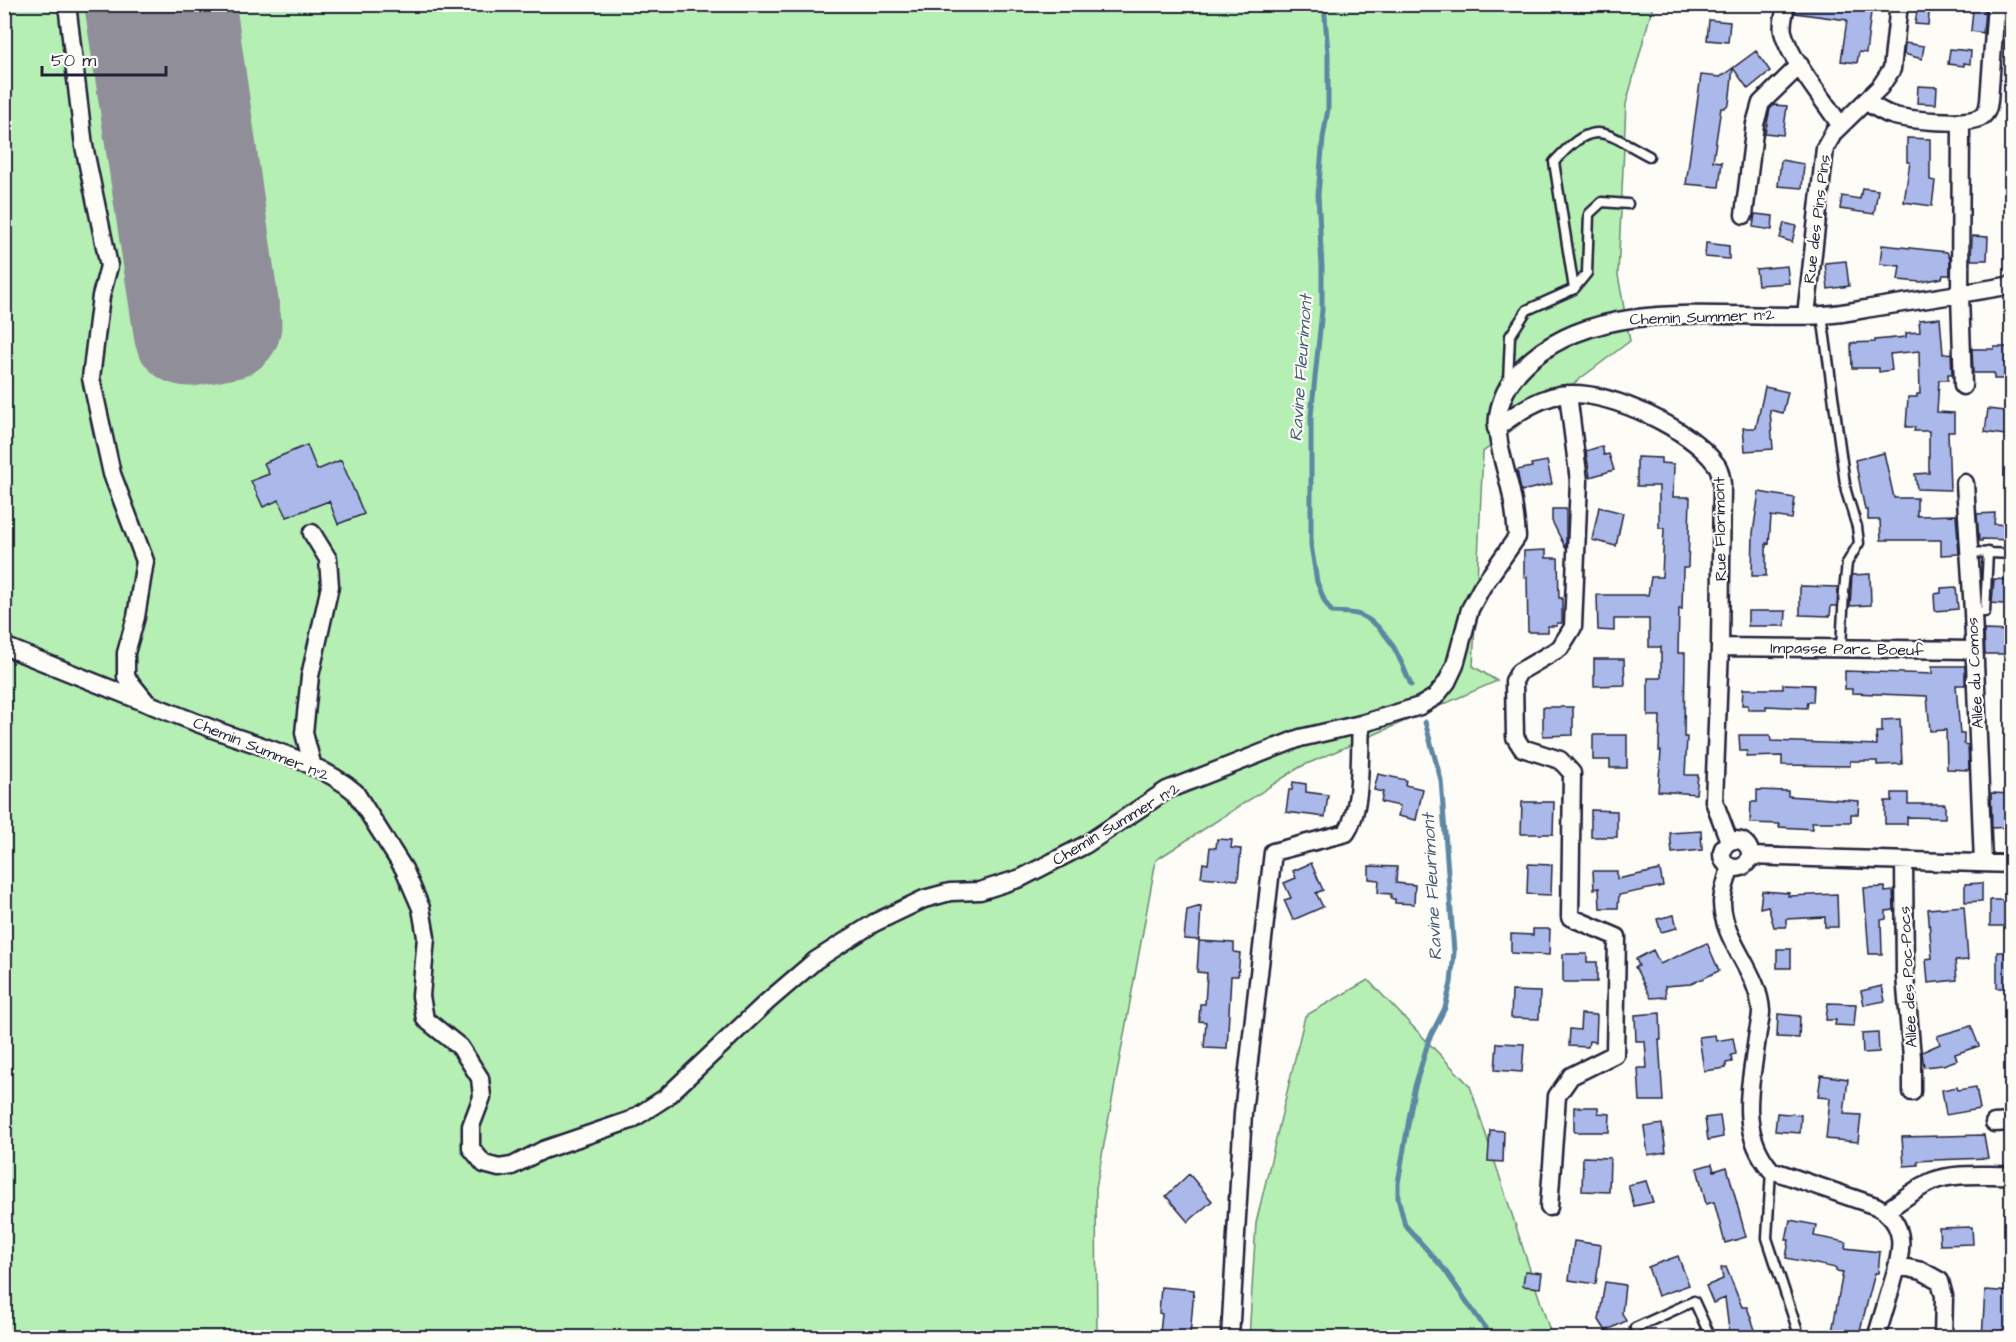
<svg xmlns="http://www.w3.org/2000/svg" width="2016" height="1342" font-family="'Architects Daughter',sans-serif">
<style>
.green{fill:#b5efb3;stroke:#6c8877;stroke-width:1.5}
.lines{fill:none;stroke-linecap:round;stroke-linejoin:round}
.stream{stroke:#5d87a2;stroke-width:5}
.runway{stroke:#908f99;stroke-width:111}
.building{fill:#aab9e9;stroke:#22223b;stroke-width:1.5}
.lane-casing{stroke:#22223b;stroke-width:13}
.street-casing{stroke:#22223b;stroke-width:21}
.lane{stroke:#fdfcf7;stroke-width:8}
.street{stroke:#fdfcf7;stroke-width:16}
.labels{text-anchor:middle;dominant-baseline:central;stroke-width:4.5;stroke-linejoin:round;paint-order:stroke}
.street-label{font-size:16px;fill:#22223b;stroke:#fdfcf7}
.water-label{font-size:18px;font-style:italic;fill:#445d77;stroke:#fdfcf7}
</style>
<rect width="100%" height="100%" fill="#fdfcf7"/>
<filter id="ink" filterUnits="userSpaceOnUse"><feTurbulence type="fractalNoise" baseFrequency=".0167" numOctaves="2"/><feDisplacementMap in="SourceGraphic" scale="12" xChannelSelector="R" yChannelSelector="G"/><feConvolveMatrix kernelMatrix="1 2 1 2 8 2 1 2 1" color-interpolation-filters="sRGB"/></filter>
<g filter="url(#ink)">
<!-- green -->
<path class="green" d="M5 5H1653L1626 104 1618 275 1630 341 1483 452 1473 666 1497 681 1300 767 1156 860 1096 1188 1097 1337 5 1338Z
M1368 980 1470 1086 1552 1337 1249 1338 1256 1223 1305 1016Z"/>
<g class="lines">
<!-- stream -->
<path class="stream" d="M1324 4 1328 53V109L1323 138 1318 195 1322 267V310L1311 416V545L1317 582 1325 602 1332 612C1341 613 1352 612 1360 615 1389 627 1400 659 1411 685
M1425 722 1441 780 1454 952 1451 983 1445 1008 1429 1039 1414 1090 1398 1183V1198L1405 1225 1444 1269 1492 1338"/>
<!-- runway -->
<path class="runway" d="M140 4 189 331 226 324 180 4"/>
</g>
<!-- building -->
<path class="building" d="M1796 4H1872L1866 53 1859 52 1857 63 1841 61 1847 20 1795 13Z
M1918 4H1930L1928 25 1915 24Z
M1973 9 1985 10 1983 33 1971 31Z
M1709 20 1730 22 1728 42 1707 40Z
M1905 43 1924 46 1922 59 1904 54Z
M1950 49 1971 51 1970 64 1964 63V66L1948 64Z
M1756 51 1770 71 1748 89 1733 68Z
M1733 68 1729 104 1724 108H1721L1713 161 1722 162 1719 187 1686 184 1701 75 1720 77Z
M1918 86 1937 87 1936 104 1917 103Z
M1774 105 1787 106 1783 135 1765 133 1770 109Z
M1907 138 1930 139V180L1935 181 1932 206 1904 202 1910 162H1907Z
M1781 160 1804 164 1802 188 1778 186Z
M1862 188 1878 190 1874 214 1840 209 1842 196 1860 199Z
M1755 214 1773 216 1772 230 1753 227Z
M1784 223 1796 226 1792 242 1780 238Z
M1972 236 1988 237 1987 260H1971Z
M1706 243 1729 246V259L1705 257Z
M1882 245 1947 252 1950 259V275H1943L1942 278 1921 282 1898 280 1900 266 1880 264Z
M1846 261 1849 286 1828 289 1825 263Z
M1787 266 1789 283 1758 285 1756 269Z
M1940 318 1943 354 1951 353 1952 374H1948V380H1939L1937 412 1954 413V432H1948L1950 490 1917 489 1915 474 1929 473V431H1914L1915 427H1906L1908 397H1917V394H1920L1919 351 1890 354 1892 370 1879 372V368H1852L1851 343 1875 342V340L1906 337V333L1920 332 1919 320Z
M1994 347H2012V379H1994V373H1973L1972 349H1994Z
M1765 387 1788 392 1783 413 1770 410 1773 449 1745 451 1743 428H1756Z
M1988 409 2012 412V436L1985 432Z
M307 445 317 470 341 460 364 514 338 524 329 501 287 517 279 500 263 507 251 481 269 474 264 463Z
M1602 446 1604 455 1609 454 1614 470 1590 477 1586 451Z
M1884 453 1894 498H1917V516L1956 515 1959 554 1941 555V540H1881L1880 520H1868V510H1865L1855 460Z
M1637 457 1661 458V463L1674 464 1673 497H1690L1688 568H1683L1682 609 1679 608 1678 653H1685L1684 737H1687L1685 775H1698L1696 794 1658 791 1661 751H1659L1660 716H1648V678H1661V647H1649V619H1614V631L1598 630 1597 595H1648L1651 577H1662L1664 528H1659V486H1637Z
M1547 461 1552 484 1521 491 1517 470 1532 467 1531 464Z
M1759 492 1795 498 1792 519 1771 516 1769 544 1766 543V576H1752L1753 533Z
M1599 507 1623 513 1616 546 1592 540Z
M1552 509H1566V549L1552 521Z
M1995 513 1994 524 2012 525V540L1982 539V541H1979L1977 514Z
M1546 550V558H1558L1559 598H1562V623H1557V626H1548V632H1528L1527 577H1524V551Z
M1870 574 1871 605 1850 606 1852 575Z
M1994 579 2009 580 2008 585 2012 586V605L1992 603Z
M1800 586 1838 587 1837 606H1831L1830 616 1800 615Z
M1956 587 1958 609 1935 611 1934 594 1941 593V588Z
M1748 611H1786L1785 626H1748Z
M1984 630 2012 631V654H1985Z
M1594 659H1624L1625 685 1594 686Z
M1932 666H1965V685H1956L1960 734 1964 733V744L1968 745 1969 770 1947 769 1946 730 1930 731 1927 696 1852 693V689H1845V671L1932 674Z
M1783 684 1814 685 1813 702H1808L1807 708 1766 706V710H1748V705H1742L1743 689H1783Z
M1543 707H1573V735L1543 736Z
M1900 719 1902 764 1877 765V761H1850V766L1782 765V756L1746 757 1747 751H1740L1739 735H1770L1771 741 1877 745 1876 732H1882V720Z
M1593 735H1627V768H1610V760H1593Z
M1378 774 1406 780 1405 785 1423 789 1416 820 1398 816 1400 806 1381 802 1383 792 1374 790Z
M1293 782 1306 784V792L1328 795 1325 817 1286 812 1289 790H1292Z
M1757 790 1788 791V796L1859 801 1858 814H1851V822H1812L1813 829 1779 827 1780 824 1750 823 1751 802H1757Z
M1892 793H1908V804H1945V818L1907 817V824H1885V801H1892Z
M1991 793 2012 794V827L1992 828Z
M1522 802H1554L1553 834H1521Z
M1591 810 1617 811V837H1591Z
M1701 831 1702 850 1672 853 1670 833Z
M1217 839 1232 840 1231 848 1241 849 1238 880 1201 877 1203 863 1208 864 1210 847 1216 848Z
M1311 863 1323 890 1316 893 1323 907 1293 920 1284 900 1291 898 1284 883 1296 878 1293 871Z
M1528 864 1552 865 1551 895 1527 894Z
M1369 866 1397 867 1396 883 1415 885 1414 904 1395 903V899H1391V894L1378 893 1379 880 1369 879Z
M1660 870 1663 886 1619 895 1618 908H1600L1599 888 1594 889 1593 871H1617V879Z
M1982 883V901L1965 902V884Z
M1885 887V892L1893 891 1894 910 1886 911V919L1881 920 1882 954H1869L1864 888Z
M1762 891 1789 893 1788 896 1837 894 1838 927H1825V917L1786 919V927H1774L1768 906 1760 908Z
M1990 900H2012V926H1990Z
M1201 906 1199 940 1184 939 1187 910Z
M1964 906 1968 960 1955 961 1957 980 1928 983 1926 959 1932 958 1928 909Z
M1674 915 1677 928 1661 932 1657 919Z
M1533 929H1550L1549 955 1511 953V934L1533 935Z
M1199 941 1234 943V952L1240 953 1238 976H1231L1227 1049 1204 1048 1206 1022 1199 1021 1200 1004H1205L1207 973 1197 972Z
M1707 943 1719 971 1691 984 1665 986 1666 997 1651 998 1635 967 1639 966 1636 959 1653 950 1660 964Z
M1777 949H1791V968H1777Z
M1997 952H2012V988H1997Z
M1563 954H1587V962H1597V982H1563Z
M1882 986 1885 1001 1864 1005 1861 991Z
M1512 991 1540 992 1539 1019 1511 1018Z
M1828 1003 1856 1004 1854 1026 1835 1025 1836 1020H1826Z
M1660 1013 1661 1040H1659L1663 1101H1640L1638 1068H1647L1645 1041H1636L1635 1015Z
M1581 1014 1597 1015 1596 1042 1589 1041 1588 1047 1569 1046 1570 1029 1580 1030Z
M1778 1014 1800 1016 1799 1038 1777 1037Z
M1971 1026 1979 1046 1955 1054 1957 1060 1943 1065 1924 1067 1922 1052 1940 1044 1937 1036Z
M1878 1033 1879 1052 1863 1053 1862 1034Z
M1715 1035 1716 1041 1733 1038 1736 1054 1731 1055 1732 1062 1726 1063V1068L1704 1071 1699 1037Z
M1497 1043 1524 1044 1522 1072 1495 1070Z
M1821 1075 1848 1079 1844 1114 1861 1115 1858 1142 1826 1139 1830 1098 1818 1097Z
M1957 1087 1958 1090 1976 1087 1980 1109 1946 1115 1942 1090Z
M1574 1107H1598V1113L1610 1114 1609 1132H1574Z
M1777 1113 1801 1115 1800 1133 1775 1131Z
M1720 1116 1723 1137 1708 1140 1705 1118Z
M1662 1124 1666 1152 1648 1155 1644 1127Z
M1490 1130 1504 1131 1503 1162 1488 1161Z
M1984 1135 1988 1158 1934 1160 1918 1161V1165L1904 1166 1902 1137Z
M1583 1157 1610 1158 1609 1192 1582 1191Z
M1712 1164 1714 1171 1727 1167 1746 1237 1725 1243 1714 1202 1706 1204 1697 1168Z
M1189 1174 1212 1201 1188 1222 1166 1196Z
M1646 1181 1653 1202 1634 1206 1628 1185Z
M1790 1220 1816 1225 1814 1236 1846 1242 1845 1248 1880 1252 1878 1273H1875L1858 1338 1832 1332 1843 1272 1836 1271V1268L1786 1258 1789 1240H1786Z
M1972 1227 1973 1244 1940 1245 1939 1228Z
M1574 1241 1601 1245 1596 1284 1569 1280Z
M1678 1256 1689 1285 1658 1296 1648 1267Z
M1726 1267 1742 1307H1747L1758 1338H1730L1725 1298 1713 1303 1706 1286 1723 1279 1721 1268Z
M1525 1271 1542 1273 1540 1288 1523 1286Z
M1605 1282 1625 1285 1622 1313 1626 1321 1606 1331 1599 1320Z
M1161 1287 1194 1290 1190 1336 1160 1333 1162 1314 1159 1313Z
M1985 1290 2012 1292V1320L2008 1319 2007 1338H1982Z"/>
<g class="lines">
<defs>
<path id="lane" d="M1574 289 1554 162C1594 118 1602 131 1649 156
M1822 315 1846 491 1857 527 1859 543 1847 563 1844 591 1841 649
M1508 382 1510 336 1527 310 1574 289 1587 273 1589 214 1602 202 1628 204
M1969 552 2012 554
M1973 612H1985L1988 552
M1771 1170 1767 1238 1800 1338
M1635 1328 1694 1301 1711 1338"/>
<path id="street" d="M67 4 84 146 109 266 101 296 91 378 112 474 145 561 136 617 126 653V677L148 704
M1786 4C1785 13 1781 24 1783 32 1790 60 1824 100 1840 125
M1866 102C1874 106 1882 112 1891 115 1908 120 1967 126 1981 117 1987 113 1988 108 1989 101L1996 4
M1961 122 1960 295 1963 386
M1744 215 1755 124 1761 103 1800 65
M1806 315 1825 148 1834 132 1880 87 1892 69 1899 4
M1496 428C1517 413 1543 394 1570 394 1614 393 1688 428 1715 463 1720 468 1721 477 1722 484L1720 647 1714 801 1729 841
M1965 483 1973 612 1983 863
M312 533 328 559 330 586 310 676 304 733 313 767
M4 646C75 675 146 703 218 731 262 747 320 762 355 792L404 869 421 908 426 937 421 996 425 1019 460 1047 480 1078 482 1097 471 1126V1148L484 1164 499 1168 512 1166 543 1150 631 1120 665 1098 767 1002 816 960 874 923 924 899 950 892 980 891 1021 878 1085 845 1167 790 1300 738 1361 724 1420 706 1435 697 1447 682 1455 665 1470 609 1482 587 1517 537C1516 521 1514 506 1511 492 1505 463 1491 432 1501 403 1506 386 1519 370 1532 359 1608 295 1730 321 1823 315 1841 314 1859 310 1877 307 1922 300 1967 293 2012 285
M1720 647 1974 650
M1722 854a14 14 0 1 1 28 0a14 14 0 1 1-28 0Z
M1750 856 2012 864
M1904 862 1905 976 1912 1057V1092
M1730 867C1728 878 1722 891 1722 903 1723 942 1759 972 1761 1011 1761 1020 1758 1029 1757 1038 1751 1086 1737 1130 1771 1170L1876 1206C1912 1225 1900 1257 1891 1288 1886 1305 1881 1321 1876 1338
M1994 1123 2012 1122
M1549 1207 1557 1096 1571 1076 1615 1054 1617 937 1570 917 1572 773 1560 760 1522 748 1515 737 1514 681 1519 672 1560 648 1573 627 1579 481 1568 394
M1886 1211C1901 1201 1916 1188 1933 1181 1956 1172 1987 1176 2012 1175
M1898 1266 1922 1271 1940 1281 1944 1296 1943 1338
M1230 1338 1243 1113 1273 852 1346 833C1363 808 1359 755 1361 724"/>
</defs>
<!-- lane casing -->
<use href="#lane" class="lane-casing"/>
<!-- street casing -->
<use href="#street" class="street-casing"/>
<!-- lane -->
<use href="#lane" class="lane"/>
<!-- street -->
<use href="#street" class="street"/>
</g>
</g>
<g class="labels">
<!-- street labels -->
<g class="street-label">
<text transform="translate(1817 219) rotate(-83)">Rue des Pins Pins</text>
<text transform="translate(1702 317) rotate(-2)">Chemin Summer n°2</text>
<text transform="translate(1720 529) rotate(-91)">Rue Florimont</text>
<text transform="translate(1847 649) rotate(1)">Impasse Parc Boeuf</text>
<text transform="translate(1975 673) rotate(-93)">Allée du Comos</text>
<text transform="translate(261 749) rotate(22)">Chemin Summer n°2</text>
<text transform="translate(1116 824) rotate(-31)">Chemin Summer n°2</text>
<text transform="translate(1908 977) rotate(-93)">Allée des Poc-Pocs</text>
</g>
<!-- water labels -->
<g class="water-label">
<text transform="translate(1301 368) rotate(-86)">Ravine Fleurimont</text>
<text transform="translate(1432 887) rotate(-93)">Ravine Fleurimont</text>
</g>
</g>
<!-- margin -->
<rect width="2016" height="1342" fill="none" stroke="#fdfcf7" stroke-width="24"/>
<rect x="12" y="12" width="1992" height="1318" fill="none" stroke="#22223b" stroke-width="2" filter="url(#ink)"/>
<!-- scale -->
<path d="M42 66v9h124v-9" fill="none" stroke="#22223b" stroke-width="3"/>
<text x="51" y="66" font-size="18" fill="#22223b" stroke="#fdfcf7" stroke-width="4.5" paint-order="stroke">50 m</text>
</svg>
